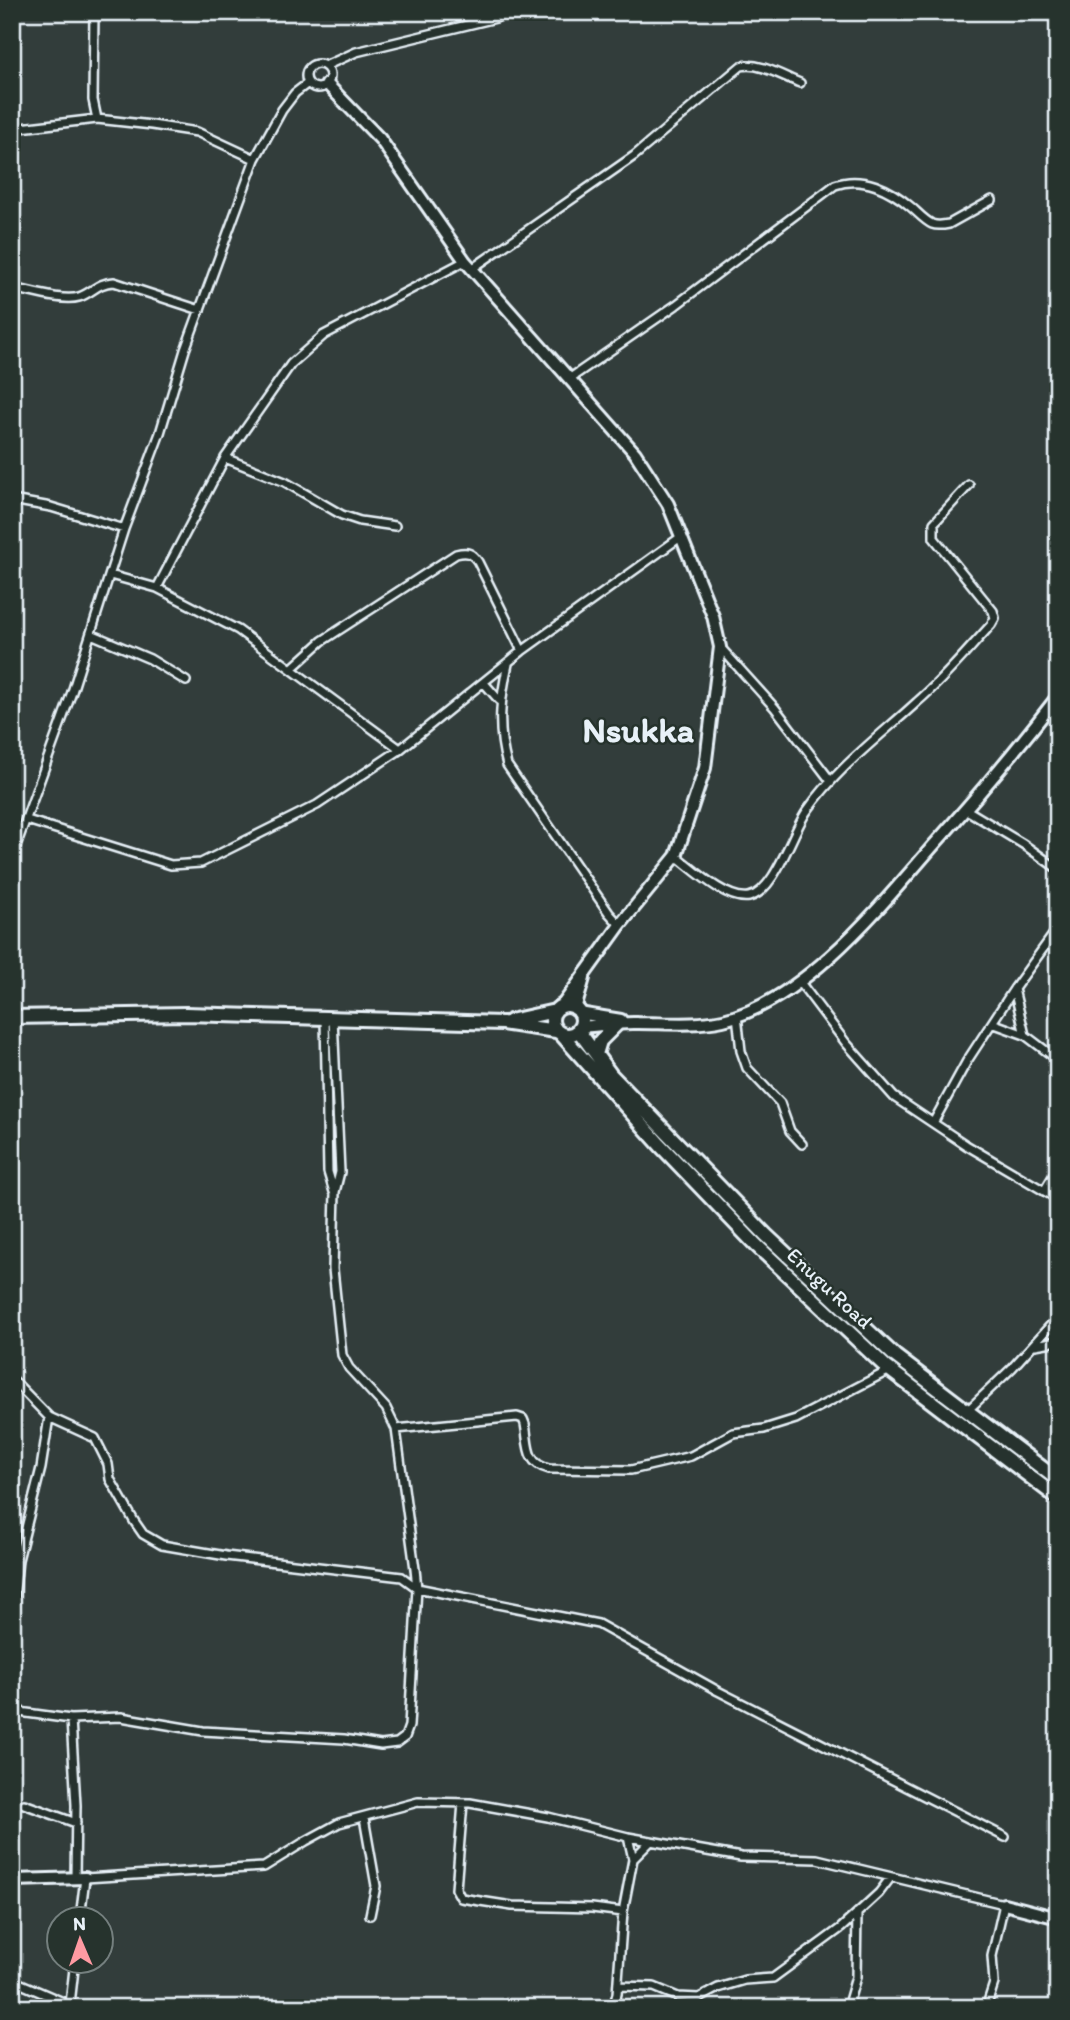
<svg xmlns="http://www.w3.org/2000/svg" width="1070" height="2020" font-family="Itim,sans-serif">
<style>
.lines{fill:none;stroke-linecap:round;stroke-linejoin:round}
.street-casing{stroke:#e8f1f8;stroke-width:12}
.secondary-casing{stroke:#e8f1f8;stroke-width:16}
.primary-casing{stroke:#e8f1f8;stroke-width:18}
.street{stroke:#26332d;stroke-width:7}
.secondary{stroke:#26332d;stroke-width:10}
.primary{stroke:#26332d;stroke-width:12}
.labels{text-anchor:middle;dominant-baseline:central;stroke-width:5;stroke-linejoin:round;paint-order:stroke}
.street-label{font-size:21px;fill:#e8f1f8;stroke:#26332d}
.town-label{font-size:35px;font-weight:bold;fill:#e8f1f8;stroke:#26332d}
</style>
<rect width="100%" height="100%" fill="#323d3b"/>
<filter id="ink" filterUnits="userSpaceOnUse"><feTurbulence type="fractalNoise" baseFrequency=".0143" numOctaves="2"/><feDisplacementMap in="SourceGraphic" scale="14" xChannelSelector="R" yChannelSelector="G"/><feConvolveMatrix kernelMatrix="1 2 1 2 8 2 1 2 1" color-interpolation-filters="sRGB"/></filter>
<g filter="url(#ink)">
<g class="lines">
<defs>
<path id="street" d="M94 12 93 100 97 119
M306 76a12 12 0 1 1 24 0a12 12 0 1 1-24 0Z
M325 66 356 52 496 18 507 12
M12 129 97 119 152 125 197 132 255 159
M473 268 634 156 741 66C760 62 782 76 800 83
M12 288C29 291 63 302 79 297 94 292 96 283 114 282L200 310
M569 379 676 305 835 185C862 175 890 189 911 207 917 212 925 221 932 224 937 226 944 225 949 224L992 200
M225 458 285 482 342 515 360 521 395 526
M12 500 51 507 124 529
M110 575 157 588 238 630 400 749
M157 588 225 458 291 364 324 335 465 261
M91 634 150 659 186 681
M720 647 775 708 830 780
M508 664C500 699 497 729 507 765L609 913 620 925
M291 669 322 641 456 554C468 551 472 553 478 562L522 651
M484 683 499 700
M965 809 1023 844 1058 869
M27 820 171 865 201 863 317 805 398 751 522 651 682 536
M676 856C693 869 727 901 749 897 775 892 792 832 807 811 837 768 879 737 917 702 944 679 967 651 991 625L995 618 993 611 934 538V523L969 485
M12 857 72 692 124 529 160 433 185 350 255 159 282 110 295 93 308 83
M799 981 846 1043 894 1097 966 1145 1058 1199
M1014 989 1025 1035
M737 1015 741 1051 747 1068 780 1103 790 1131 802 1144
M325 1018 328 1172 334 1192
M992 1023 1025 1035 1058 1060
M933 1123 967 1061 1014 989 1058 928
M1044 1191 1058 1168
M1035 1345 1058 1341
M12 1379 49 1417 95 1438 108 1464 110 1479 134 1521 143 1534 162 1545 226 1556 402 1577 417 1588 598 1624 718 1691 1005 1837
M967 1411 1012 1368 1058 1317
M396 1429 517 1417 523 1419 525 1424C529 1445 525 1463 549 1469L631 1470 691 1456 733 1433 764 1429 796 1419 890 1370
M12 1620 18 1560 41 1468 49 1417
M12 1711 71 1719 121 1717 203 1731 344 1739 381 1745 397 1743 405 1737 409 1726 417 1588 415 1569 396 1429 386 1408 349 1368 342 1355 333 1269 335 1192 340 1172 333 1018
M71 1719 76 1805 75 1879
M463 1803 456 1889 461 1898 512 1906 592 1908 623 1912
M24 1804 76 1823
M364 1818 376 1886 370 1915
M633 1859 651 1841
M80 1918 85 1878 264 1867 306 1841 339 1823 418 1802 470 1803 548 1817 628 1837 741 1857 817 1859 1004 1904 992 1956 994 1983 986 2008
M12 1980 77 2008
M618 1986 654 1987 678 1997 699 1998 718 1988 745 1980 773 1978 841 1928 879 1893 891 1877
M70 2004 75 1960
M613 2008 617 1994 623 1912 633 1859 628 1837
M847 2008 856 1977 857 1913"/>
<path id="secondary" d="M327 84 380 139 465 261 635 453 668 504 713 616 720 647 705 768 676 856 620 925 561 1007
M575 1009 584 978
M579 1013 621 1020
M580 1027C599 1026 619 1022 638 1023 666 1023 695 1026 723 1020 804 1001 879 908 932 847 976 798 1018 748 1058 696
M12 1880 85 1878
M1004 1904 1058 1918"/>
<path id="primary" d="M552 1020a15 15 0 1 1 30 0a15 15 0 1 1-30 0Z
M12 1017 186 1014 502 1023 556 1031
M510 1021 555 1011
M578 1030 611 1075 766 1235 895 1356 1058 1480
M561 1034 661 1146 756 1245 886 1367 1058 1498
M596 1054 600 1041 617 1024"/>
</defs>
<!-- street casing -->
<use href="#street" class="street-casing"/>
<!-- secondary casing -->
<use href="#secondary" class="secondary-casing"/>
<!-- primary casing -->
<use href="#primary" class="primary-casing"/>
<!-- street -->
<use href="#street" class="street"/>
<!-- secondary -->
<use href="#secondary" class="secondary"/>
<!-- primary -->
<use href="#primary" class="primary"/>
</g>
</g>
<g class="labels">
<!-- street labels -->
<g class="street-label">
<text transform="translate(830 1288) rotate(43)">Enugu Road</text>
</g>
<!-- town labels -->
<g class="town-label">
<text x="638" y="730">Nsukka</text>
</g>
</g>
<!-- margin -->
<rect width="1070" height="2020" fill="none" stroke="#26332d" stroke-width="42"/>
<rect x="21" y="21" width="1028" height="1978" fill="none" stroke="#e8f1f8" stroke-width="2.5" filter="url(#ink)"/>
<!-- north arrow -->
<g transform="translate(80 1940) rotate(358)"><circle r="33" fill="#26332d" stroke="#747f7e" stroke-width="2"/>
<path d="M0-5L12 26L0 18L-12 26Z" fill="#ff9aa2"/>
<text y="-10" font-size="19" font-weight="bold" text-anchor="middle" fill="#e8f1f8">N</text>
</g>
</svg>
